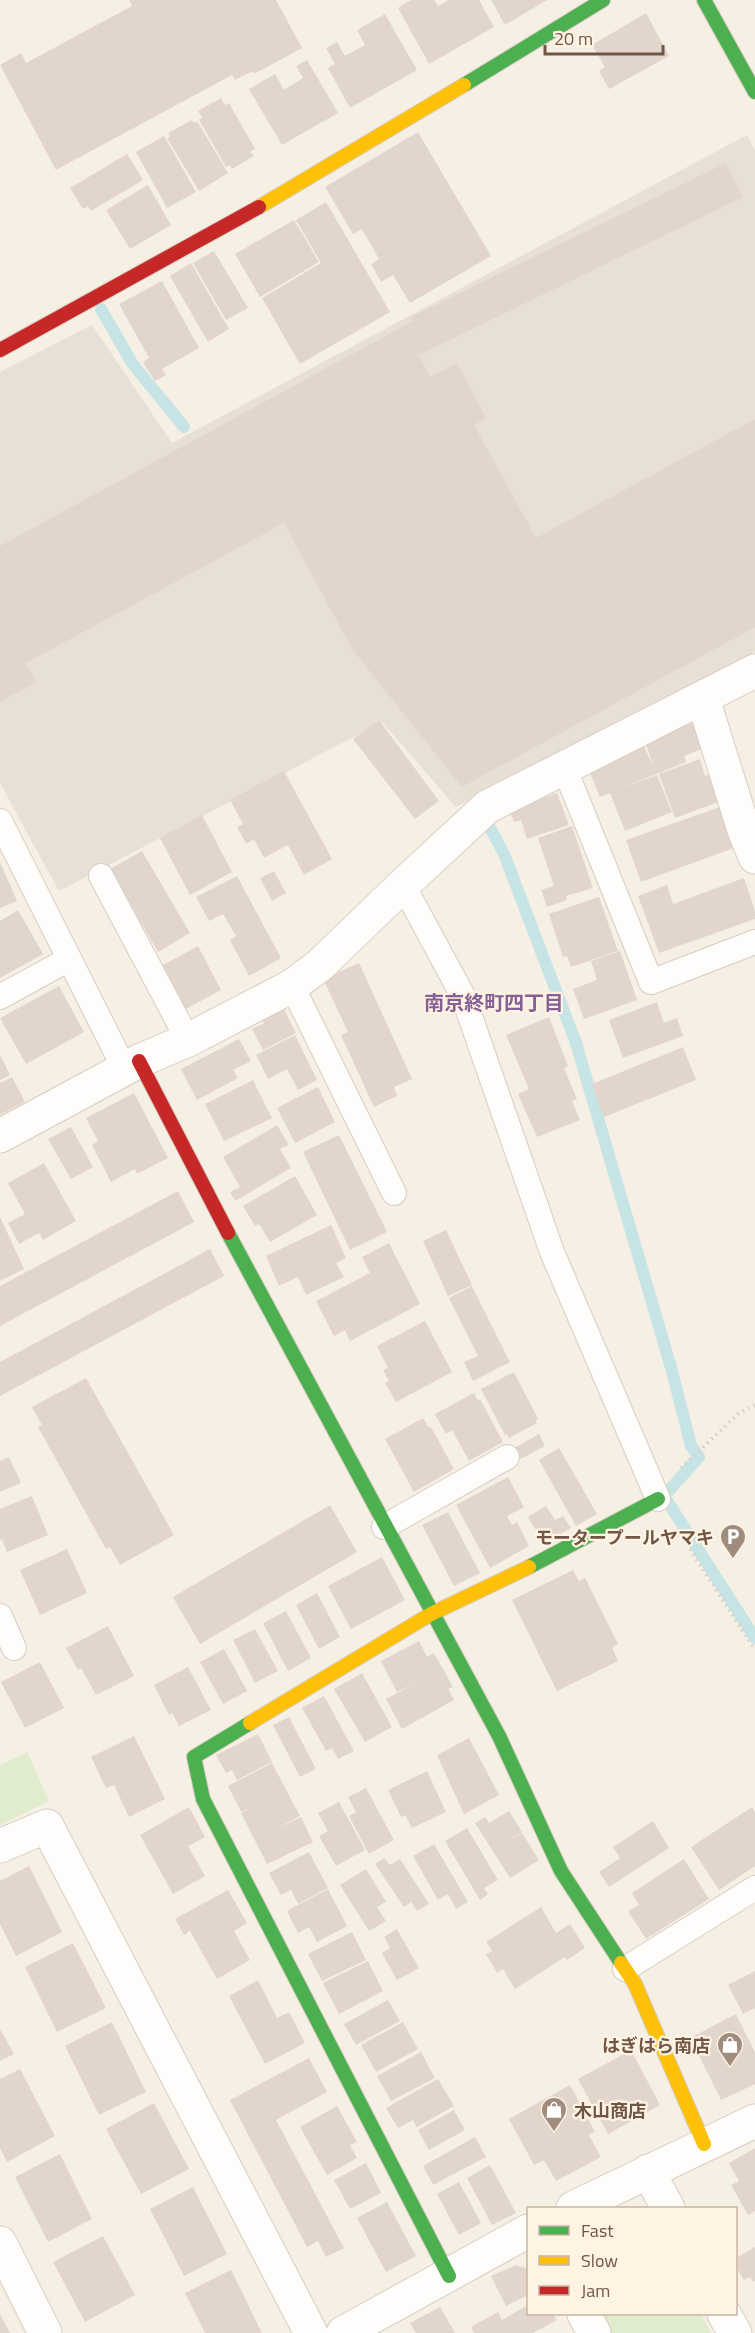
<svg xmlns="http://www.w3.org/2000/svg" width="755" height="2333" font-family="'Titillium Web','Noto Sans JP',sans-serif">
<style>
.industrial{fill:#e8dfd5}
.green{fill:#e0ecce}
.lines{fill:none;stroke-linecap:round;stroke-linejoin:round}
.stream{stroke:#c6e3e5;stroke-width:12}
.building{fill:#e2d6cc}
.lane-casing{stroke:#d7ccc2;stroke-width:26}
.street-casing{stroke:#d7ccc2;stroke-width:35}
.fast-casing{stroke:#d6cbc1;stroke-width:16}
.slow-casing{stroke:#d6cbc1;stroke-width:16}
.jam-casing{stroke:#d6cbc1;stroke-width:16}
.path{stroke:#d7cec8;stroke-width:4;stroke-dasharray:1.5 4.5;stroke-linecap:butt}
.lane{stroke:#fefdfb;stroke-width:24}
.street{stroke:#fefdfb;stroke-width:33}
.fast{stroke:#4caf50;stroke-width:14}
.slow{stroke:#ffc107;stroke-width:14}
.jam{stroke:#c62828;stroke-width:14}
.labels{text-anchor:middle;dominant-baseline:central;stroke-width:4.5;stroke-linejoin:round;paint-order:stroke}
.poi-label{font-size:18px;font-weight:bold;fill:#725645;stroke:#fff4e4;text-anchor:end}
.neighbourhood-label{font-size:20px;font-weight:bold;fill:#856096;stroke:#fff4e4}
</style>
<rect width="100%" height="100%" fill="#f6efe4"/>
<!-- industrial -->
<path class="industrial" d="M747 135 755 150V652L456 807 382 722 59 891 0 783V372L92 325 172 443Z"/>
<!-- green -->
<path class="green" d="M27 1752 49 1801 0 1825V1765Z
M598 2314H701L711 2333H608Z"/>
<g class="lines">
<!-- stream -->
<path class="stream" d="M101 309 132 363 184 427
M488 824 504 854 576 1043 672 1371 691 1446 699 1457 664 1496 755 1638"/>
</g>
<!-- building -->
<path class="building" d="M129 0H276L302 48 254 74 253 71 235 80 232 75 56 170 0 65 21 53 26 63 132 6Z
M411 0H434L438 6 449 0H479L494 27 429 64 398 8Z
M491 0H547L505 25Z
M646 13 669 56 609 89 599 71 605 67 592 45Z
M385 14 417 70 350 108 328 68 335 64 326 48 337 42 345 56 365 45 357 30Z
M307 60 338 113 282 145 249 89 275 74 284 90 303 78 296 66Z
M221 98 225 105 229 103 255 149 250 152 254 156 232 169 230 165 226 167 199 120 202 118 198 111Z
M192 120 194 123 197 121 228 173 199 191 167 138 170 137 168 133Z
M418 132 491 256 410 303 393 275 381 282 371 264 379 259 362 229 353 234 325 187Z
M164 136 196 192 167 208 136 152Z
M127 154 143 180 91 211 88 206 83 209 70 188Z
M726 163 743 197 419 355 430 377 457 363 486 418 474 425 536 538 755 419V627L462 787 352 649 284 523 26 663 36 682 0 702V546L413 321 411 317Z
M148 185 171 225 130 249 106 210Z
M326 202 390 312 300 364 262 298 321 263 296 220Z
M294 220 319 262 260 297 235 254Z
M214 251 248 308 226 320 193 263Z
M191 263 229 329 208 342 170 276Z
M162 281 199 348 162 369 166 375 155 381 143 362 149 358 119 304Z
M379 720 439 801 415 819 353 739Z
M693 723 702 749 684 756 686 762 622 788 657 775 672 812 625 831 610 793 600 797 588 768 643 745 654 767 645 741Z
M700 759 705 776 712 774 721 801 675 818 659 774Z
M284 771 332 859 304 875 288 845 264 858 254 839 246 844 237 827 243 824 230 800Z
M557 793 569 825 527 839 521 820 514 822 509 810Z
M720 807 734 848 641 882 626 840Z
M202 815 232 872 190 895 160 838Z
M572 826 593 888 566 896 567 900 547 907 541 890 554 886 538 838Z
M142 851 190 933 158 952 110 869Z
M0 862 17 901 0 908Z
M274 871 286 893 272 901 260 878Z
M237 876 281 958 249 976 230 940 236 936 223 914 209 921 196 897Z
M744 878 755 911V919L659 953 638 896 667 885 673 904Z
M599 897 618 951 571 967 567 956 563 957 549 914Z
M18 910 43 954 0 978V921Z
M198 946 221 990 186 1009 163 965Z
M620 951 637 1000 584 1019 573 989 597 980 591 961Z
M359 963 412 1079 394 1087 397 1096 374 1107 341 1035 348 1032 323 979Z
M59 986 84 1032 26 1064 0 1018Z
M657 1002 664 1023 677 1018 683 1036 623 1058 609 1020Z
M284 1009 296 1033 263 1050 252 1029 264 1023 262 1019Z
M549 1017 568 1066 564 1068 577 1099 572 1101 580 1120 537 1137 518 1094 529 1089 506 1035Z
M295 1035 317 1080 298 1090 287 1069 268 1079 256 1055Z
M239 1039 251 1061 233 1070 238 1078 197 1100 181 1069Z
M683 1047 696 1080 604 1117 592 1084Z
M0 1055 10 1075 0 1080Z
M12 1077 25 1102 0 1115V1083Z
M253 1080 272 1118 224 1141 205 1104Z
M318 1087 335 1122 295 1143 277 1108Z
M134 1093 168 1158 137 1174 135 1169 111 1182 92 1145 98 1141 86 1118Z
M277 1125 289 1145 280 1149 291 1168 235 1201 230 1192 240 1187 223 1157Z
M71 1127 93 1167 71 1179 48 1139Z
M339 1135 387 1232 350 1250 303 1152Z
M44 1163 76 1221 43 1240 39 1233 19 1244 8 1223 25 1214 8 1183Z
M295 1176 317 1215 270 1242 259 1224 255 1226 243 1206Z
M178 1191 194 1222 0 1326V1286Z
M0 1217 24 1269 0 1281Z
M331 1225 346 1258 336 1263 344 1277 306 1295 298 1277 279 1286 266 1256Z
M446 1230 472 1285 448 1296 423 1241Z
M389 1243 420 1304 350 1341 345 1330 334 1336 316 1301 370 1273 362 1257Z
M210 1249 224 1276 0 1396V1362Z
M472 1286 510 1362 473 1381 464 1362 478 1356 449 1298Z
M425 1321 452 1372 396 1402 385 1383 389 1381 383 1370 388 1368 377 1346Z
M514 1372 538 1419 535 1420 537 1423 509 1438 507 1434 505 1435 481 1389Z
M86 1378 174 1535 120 1565 110 1547 106 1549 38 1427 42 1425 32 1407Z
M474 1393 478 1401 480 1399 503 1442 469 1461 452 1430 446 1434 435 1414Z
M423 1418 429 1428 431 1427 454 1469 414 1492 385 1439Z
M539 1434 545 1446 517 1461 511 1450Z
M559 1448 597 1514 576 1526 539 1460Z
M9 1457 21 1483 0 1492V1461Z
M508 1477 524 1507 507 1516 512 1525 517 1522 529 1546 490 1568 456 1505Z
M32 1496 48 1535 7 1552 2 1539 0 1540V1509Z
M330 1505 357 1552 200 1644 173 1597Z
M546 1506 555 1520 563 1516 571 1528 544 1544 528 1517Z
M448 1512 480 1573 454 1586 422 1525Z
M67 1549 87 1593 40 1615 20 1570Z
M382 1557 405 1600 351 1629 328 1586Z
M573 1570 579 1581 585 1578 618 1644 612 1647 618 1661 557 1691 512 1600Z
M317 1593 340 1637 319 1649 296 1605Z
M286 1611 311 1658 288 1671 263 1623Z
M108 1626 134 1676 96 1695 81 1668 78 1670 66 1648Z
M255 1629 278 1671 255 1683 233 1640Z
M419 1641 427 1657 434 1653 453 1687 448 1689 454 1700 402 1729 386 1699 419 1681 397 1692 381 1661Z
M224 1649 247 1691 223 1704 200 1662Z
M40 1662 64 1708 25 1728 1 1682Z
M188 1667 211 1710 179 1726 172 1713 169 1715 154 1685Z
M362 1673 392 1727 365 1742 334 1689Z
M324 1696 354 1751 338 1759 332 1748 326 1751 302 1708Z
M289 1717 316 1769 300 1777 273 1725Z
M258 1734 272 1762 237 1780 232 1770 226 1773 216 1755Z
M134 1736 165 1799 129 1817 114 1785 106 1788 91 1757Z
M469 1738 499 1795 464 1814 437 1755Z
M272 1763 300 1816 274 1830 301 1817 313 1842 267 1864 241 1813 256 1805 241 1812 228 1786Z
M427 1771 446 1812 412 1828 405 1815 401 1817 388 1790Z
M366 1788 394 1840 369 1854 349 1816 356 1812 348 1797Z
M339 1802 365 1850 336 1866 319 1836 328 1831 318 1813Z
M189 1807 205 1837 188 1846 205 1876 173 1894 140 1835Z
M752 1807 755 1812V1866L719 1890 691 1847Z
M509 1811 522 1832 509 1840 522 1833 539 1860 510 1878 475 1823 485 1817 489 1823Z
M653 1821 669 1848 609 1887 599 1872 620 1858 613 1847Z
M467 1828 498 1880 484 1888 488 1894 480 1900 445 1841Z
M434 1844 468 1902 456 1909 448 1894 438 1900 413 1856Z
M309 1852 328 1888 298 1904 291 1890 281 1895 269 1873Z
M384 1858 390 1865 400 1859 429 1904 417 1911 411 1902 404 1907 375 1864Z
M684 1859 709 1899 646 1939 628 1911 639 1905 632 1893Z
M29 1866 62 1932 16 1956 0 1924V1881Z
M366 1869 386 1902 377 1907 386 1921 369 1931 340 1885Z
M328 1889 347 1926 317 1942 309 1927 298 1933 287 1911Z
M228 1890 247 1923 234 1931 250 1960 217 1979 190 1931 184 1935 175 1919Z
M541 1907 556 1933 570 1924 585 1948 567 1960 565 1957 515 1989 503 1969 497 1973 486 1954 492 1951 486 1942Z
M397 1929 419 1968 397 1980 382 1953 390 1948 384 1937Z
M352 1932 366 1960 322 1981 308 1954Z
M73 1943 106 2008 57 2032 25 1967Z
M368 1961 383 1991 339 2014 323 1983Z
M755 1971V2008L743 2014 728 1985Z
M258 1980 277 2018 289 2012 305 2043 265 2064 229 1996Z
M388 2000 400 2021 356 2045 344 2024Z
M736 2014 755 2052V2084L721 2100 690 2038Z
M112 2022 146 2092 99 2115 65 2046Z
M403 2022 418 2049 376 2072 361 2045Z
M0 2029 14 2054 0 2061Z
M631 2050 660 2105 608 2134 578 2079Z
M421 2052 435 2078 391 2101 377 2076Z
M309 2058 327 2092 276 2120 344 2248 326 2257 318 2241 307 2247 230 2100Z
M20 2069 55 2136 7 2162 0 2148V2079Z
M438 2079 454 2106 417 2127 413 2120 398 2128 386 2108Z
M570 2085 595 2132 589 2135 601 2157 556 2181 544 2160 534 2165 509 2119Z
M154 2103 189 2169 141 2194 106 2129Z
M337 2106 357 2142 350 2145 357 2158 327 2175 300 2127Z
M454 2110 465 2130 429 2150 418 2130Z
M475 2137 486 2157 433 2185 423 2166Z
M755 2148V2211L748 2215 731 2185 739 2181 729 2163Z
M60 2154 92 2219 48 2242 15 2177Z
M366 2163 381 2193 350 2209 334 2180Z
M490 2165 516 2213 492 2225 467 2178Z
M459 2182 481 2223 459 2235 437 2194Z
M193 2187 227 2254 184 2276 150 2209Z
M387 2202 416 2256 386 2272 357 2218Z
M103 2236 135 2295 85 2322 53 2262Z
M755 2247V2281L753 2282 750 2277 744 2280 736 2267V2258Z
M516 2265 528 2269V2295L506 2306 491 2276Z
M231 2270 262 2333H205L185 2293Z
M528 2305V2314H553L557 2320 533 2333H474L471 2327 498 2312 502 2320Z
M440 2307 455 2333H416L410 2323Z
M0 2314 10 2333H0Z"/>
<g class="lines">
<defs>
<path id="lane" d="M564 767 651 982 755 942
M0 821 125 1070
M101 876 188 1040
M403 885 463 996 552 1252 658 1499
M292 986 394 1193
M0 997 69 959
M384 1527 507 1457
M0 1616 14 1648
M625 1969 755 1888"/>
<path id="street" d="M703 699 744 830 755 857
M0 1136 139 1061 188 1040 292 986 320 965 403 885 487 807 755 671
M0 1846 47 1826 311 2333
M648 2171 668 2208
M573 2208 755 2121
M0 2243 45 2333
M584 2314 594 2333
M724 2314 735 2333
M343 2333 528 2231"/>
<path id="fast" d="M704 0 755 92
M464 85 603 0
M228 1233 499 1736 561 1871 621 1963
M529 1567 658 1499
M250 1723 194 1757 203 1799 449 2276"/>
<path id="slow" d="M259 207 464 85
M250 1723 431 1614 529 1567
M621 1963 635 1984 704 2144"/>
<path id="jam" d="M0 350 259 207
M139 1061 228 1233"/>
</defs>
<!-- lane casing -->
<use href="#lane" class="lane-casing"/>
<!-- street casing -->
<use href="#street" class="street-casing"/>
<!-- fast casing -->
<use href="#fast" class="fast-casing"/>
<!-- slow casing -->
<use href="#slow" class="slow-casing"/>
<!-- jam casing -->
<use href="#jam" class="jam-casing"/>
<!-- path -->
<path class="path" d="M681 1468 738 1414 755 1405
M677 1529 755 1650"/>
<!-- lane -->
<use href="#lane" class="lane"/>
<!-- street -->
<use href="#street" class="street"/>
<!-- fast -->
<use href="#fast" class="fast"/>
<!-- slow -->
<use href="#slow" class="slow"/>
<!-- jam -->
<use href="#jam" class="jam"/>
</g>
<!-- icons -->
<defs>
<symbol id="parking-pin" viewBox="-11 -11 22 30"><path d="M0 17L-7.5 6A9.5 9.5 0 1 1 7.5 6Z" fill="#a08c7d" stroke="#fff4e4"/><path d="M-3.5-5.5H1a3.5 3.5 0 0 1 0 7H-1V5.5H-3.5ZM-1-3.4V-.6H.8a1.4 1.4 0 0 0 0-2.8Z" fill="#fff"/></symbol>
<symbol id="shop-pin" viewBox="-11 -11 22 30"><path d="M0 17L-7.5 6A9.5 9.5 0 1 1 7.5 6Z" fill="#a08c7d" stroke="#fff4e4"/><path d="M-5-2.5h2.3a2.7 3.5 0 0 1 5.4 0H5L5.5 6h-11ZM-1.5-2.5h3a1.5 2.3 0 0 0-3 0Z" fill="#fff"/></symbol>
</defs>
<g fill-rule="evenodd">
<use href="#parking-pin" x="718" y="1522" width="30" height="40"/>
<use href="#shop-pin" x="715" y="2030" width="30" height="40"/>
<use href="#shop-pin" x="539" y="2095" width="30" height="40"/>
</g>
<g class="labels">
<!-- poi labels -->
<g class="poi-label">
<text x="714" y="1537">モータープールヤマキ</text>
<text x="710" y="2045">はぎはら南店</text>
<text x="574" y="2110" text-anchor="start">木山商店</text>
</g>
<!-- neighbourhood labels -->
<g class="neighbourhood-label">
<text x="494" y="1002">南京終町四丁目</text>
</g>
</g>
<!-- legend -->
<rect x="527" y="2207" width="210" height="108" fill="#fff4e4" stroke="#c7b5a4" stroke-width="1.5"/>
<rect x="539" y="2226" width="30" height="9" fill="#4caf50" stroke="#c7b5a4" stroke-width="1.5"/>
<text x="581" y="2237" font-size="18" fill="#725645">Fast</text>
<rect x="539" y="2256" width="30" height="9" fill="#ffc107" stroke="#c7b5a4" stroke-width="1.5"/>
<text x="581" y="2267" font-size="18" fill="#725645">Slow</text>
<rect x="539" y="2286" width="30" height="9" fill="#c62828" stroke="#c7b5a4" stroke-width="1.5"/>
<text x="581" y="2297" font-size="18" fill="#725645">Jam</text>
<!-- scale -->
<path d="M545 45v9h118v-9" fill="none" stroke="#725645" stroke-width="3"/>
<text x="554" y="45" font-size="18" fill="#725645" stroke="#fff4e4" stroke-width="4.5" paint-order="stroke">20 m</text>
</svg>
